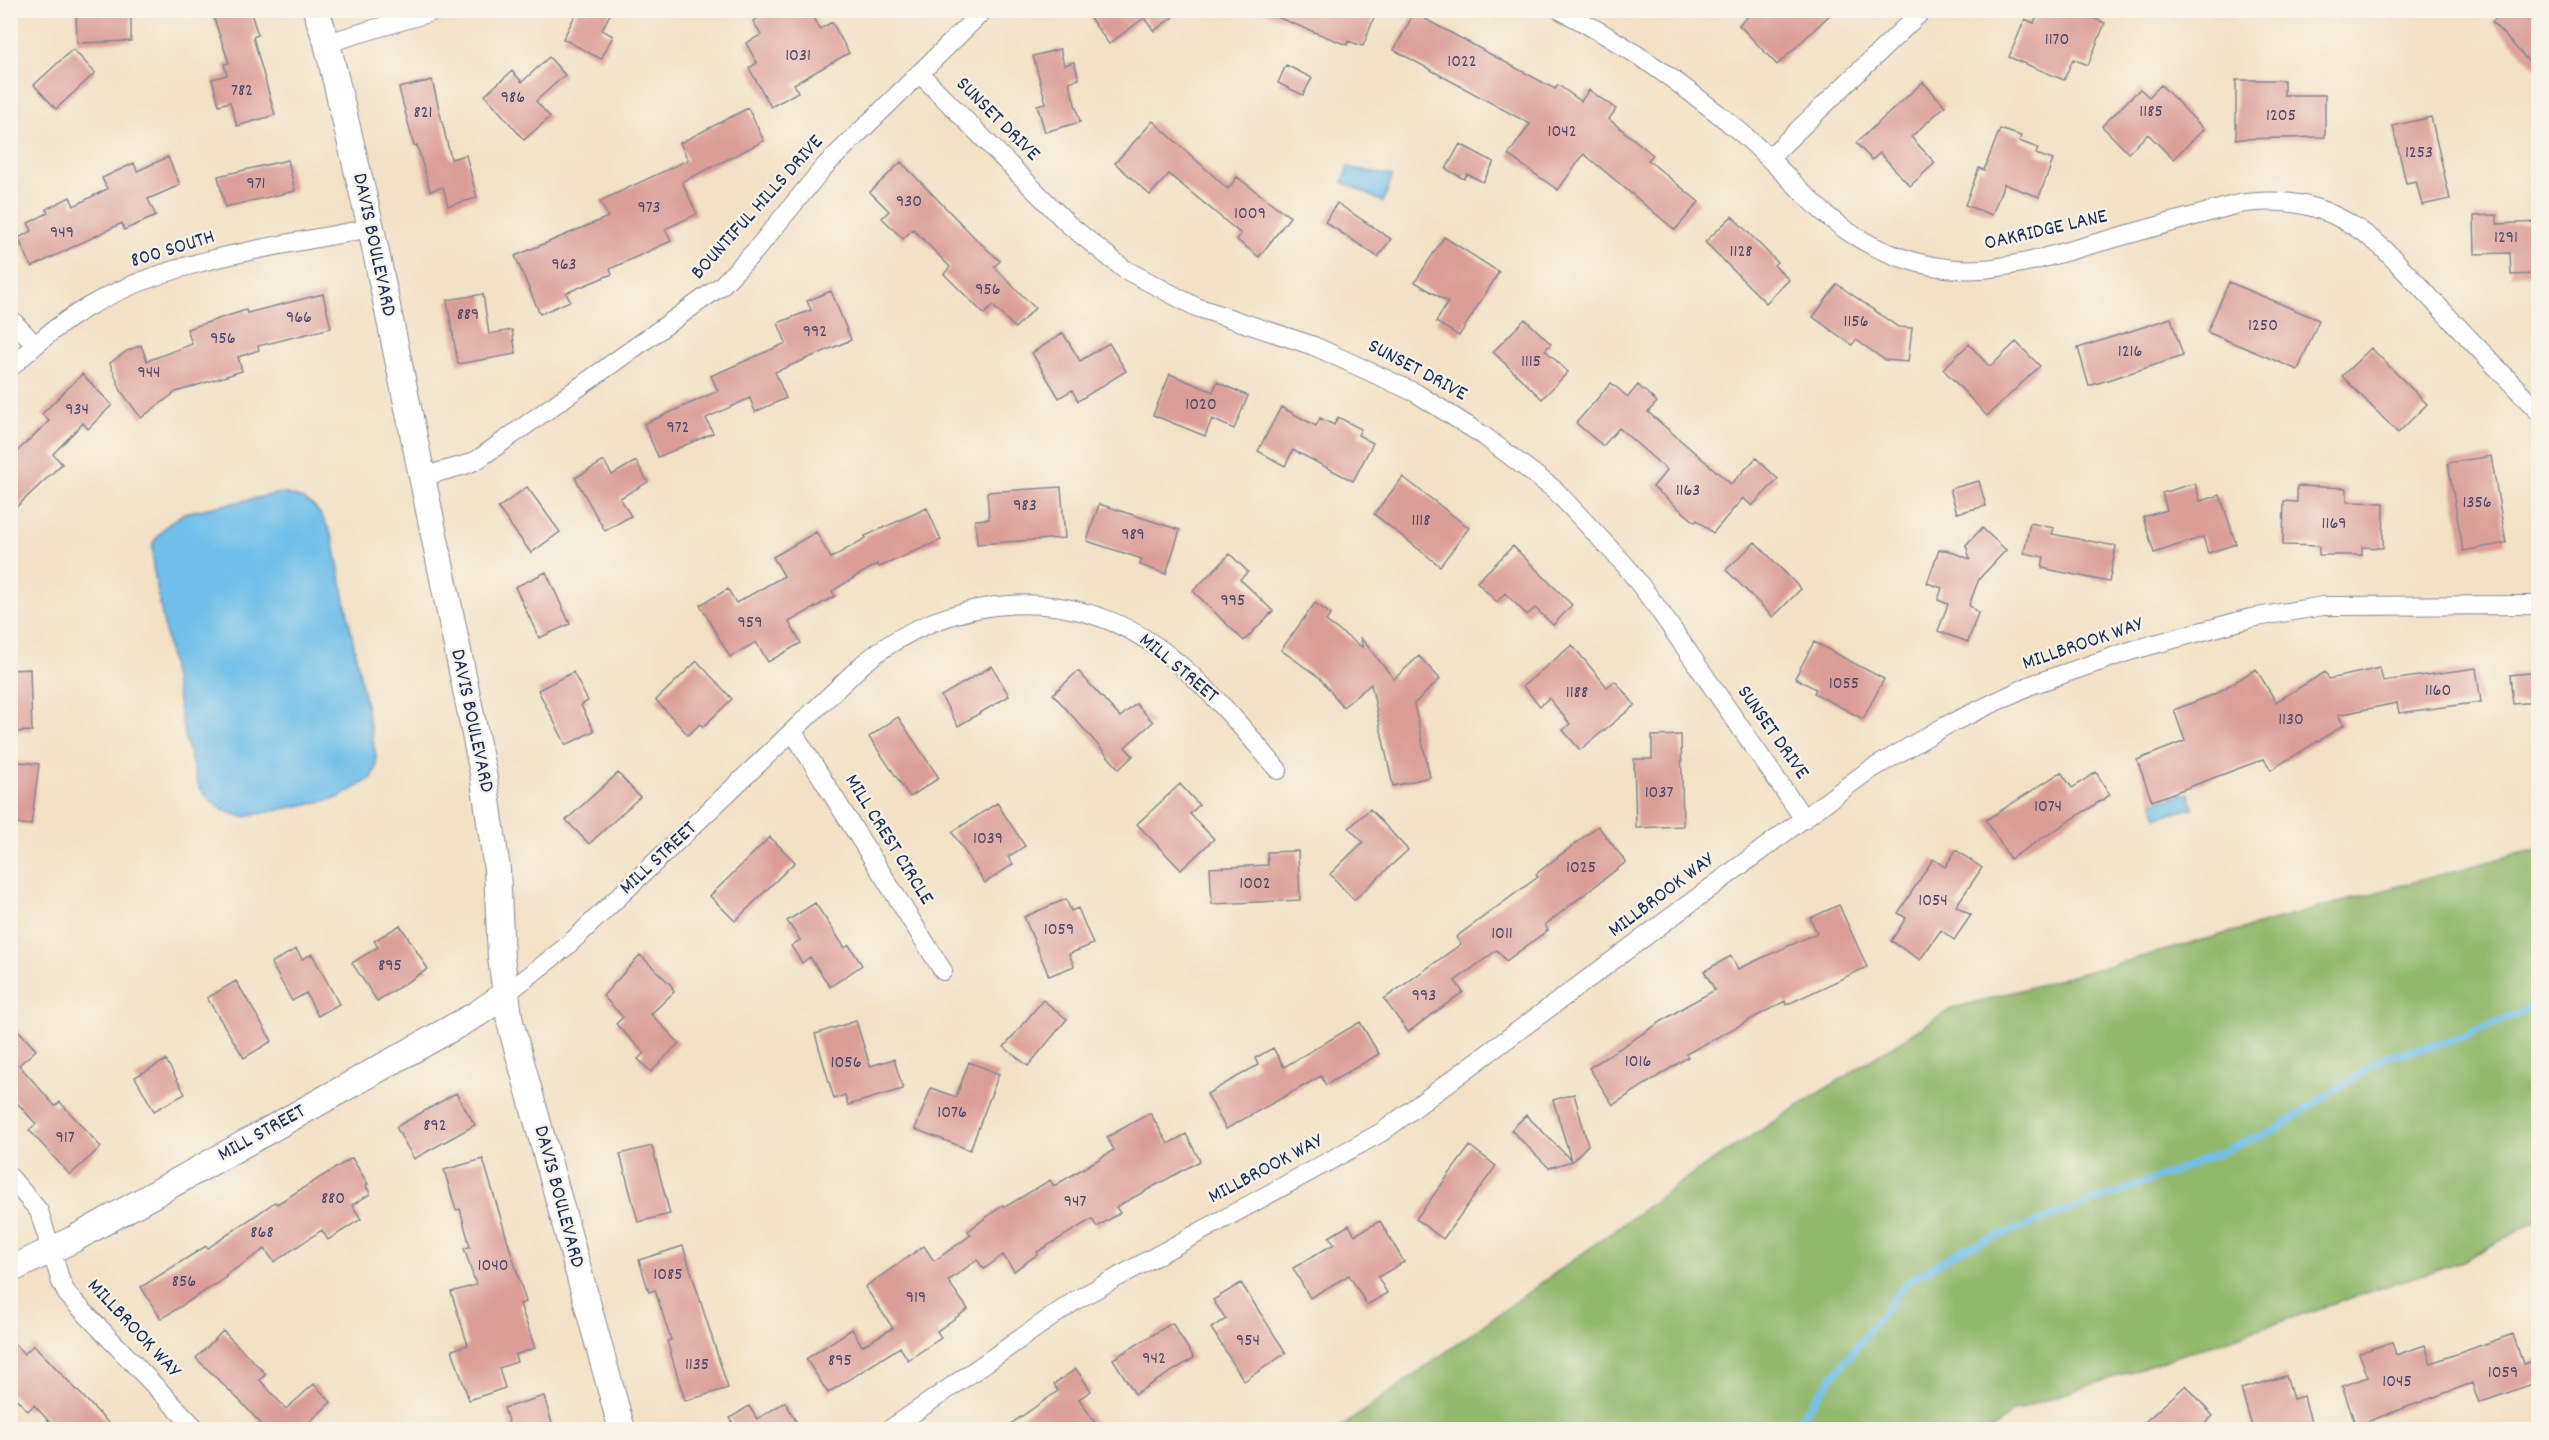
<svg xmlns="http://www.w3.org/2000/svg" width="2549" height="1440" font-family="Dekko,sans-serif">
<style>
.forest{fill:#92b86c;stroke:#567465;stroke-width:1.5}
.water{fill:#6fbfea;stroke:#4577a4;stroke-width:1.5}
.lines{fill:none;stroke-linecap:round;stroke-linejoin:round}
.stream{stroke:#6fbfea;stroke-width:7}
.building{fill:#db9d98}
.street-casing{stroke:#868892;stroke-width:20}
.secondary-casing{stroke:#868892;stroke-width:28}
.street{stroke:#fff;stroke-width:18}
.secondary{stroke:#fff;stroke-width:26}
.labels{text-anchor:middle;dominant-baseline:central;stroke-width:4.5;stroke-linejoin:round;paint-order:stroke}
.number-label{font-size:18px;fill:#4b4a6c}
.street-label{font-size:21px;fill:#1b2f5e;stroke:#f7f3e8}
</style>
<rect width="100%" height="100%" fill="#f7f3e8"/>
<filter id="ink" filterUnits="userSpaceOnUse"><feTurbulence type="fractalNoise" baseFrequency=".0167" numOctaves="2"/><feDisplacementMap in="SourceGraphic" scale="12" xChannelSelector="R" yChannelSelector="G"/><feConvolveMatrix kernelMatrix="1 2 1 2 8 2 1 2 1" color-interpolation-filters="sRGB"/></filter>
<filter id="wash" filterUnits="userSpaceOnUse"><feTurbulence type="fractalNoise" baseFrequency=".008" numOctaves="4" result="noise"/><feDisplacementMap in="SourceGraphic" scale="24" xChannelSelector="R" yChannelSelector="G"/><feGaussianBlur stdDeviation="1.35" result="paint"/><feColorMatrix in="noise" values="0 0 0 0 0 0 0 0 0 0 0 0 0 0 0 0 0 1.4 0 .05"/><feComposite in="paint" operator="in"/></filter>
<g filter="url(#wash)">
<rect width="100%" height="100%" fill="#f2e1c5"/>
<!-- forest -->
<path class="forest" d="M2538 850V1220L2465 1260 2013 1411 1993 1429H1339L1698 1170 1951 1009 2516 854Z"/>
<!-- water -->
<path class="water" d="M1348 167 1392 176 1383 202 1343 182Z
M281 493C313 498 321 510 333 540L376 756V768L372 778 338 798 243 817 223 810 210 800 199 788 185 738 153 566V543L165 527 184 513Z
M2189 793 2193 808 2157 817 2153 802Z"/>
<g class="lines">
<!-- stream -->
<path class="stream" d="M1791 1430 1907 1282 1961 1250 2170 1173 2275 1130 2385 1057 2451 1041 2538 1005"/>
</g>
<g id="blocks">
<!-- building -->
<path class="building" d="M76 10H131V41L77 43Z
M211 10H250L258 35 253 37 275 115 237 126 230 102 219 105 212 79 227 75 224 64 229 63Z
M578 10H612L602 30 613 36 601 59 563 39Z
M773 10H810L820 29 832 22 849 53 794 84 798 92 771 107 749 68 757 63 746 43 761 35 753 21Z
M1084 10H1182L1154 31 1144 18 1109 44Z
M1259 10H1377L1363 46 1348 41 1347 45Z
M1755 10H1835L1777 65 1739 25Z
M2039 10H2075L2105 23 2088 65 2073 59 2064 80 2009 57 2025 19 2034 23Z
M2504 10H2538V71L2492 22Z
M1414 13 1555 89 1558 85 1581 101 1589 90 1616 109 1609 119 1653 155 1648 160 1699 202 1675 230 1584 154 1558 190 1508 155 1530 124 1394 50Z
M73 49 95 73 56 109 34 85Z
M1060 49 1064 65 1074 62 1079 79 1069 82 1080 122 1045 132 1037 105 1046 103 1033 56Z
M549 57 565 75 536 101 550 117 524 140 485 95 512 71 522 82Z
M1286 65 1312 78 1303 95 1278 83Z
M432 80 451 159 466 155 477 198 448 206 443 187 430 191 417 145 414 146 399 88Z
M2236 80H2284V95H2325V137L2236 139Z
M1923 82 1945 106 1911 137 1935 163 1910 186 1880 153 1872 160 1856 143Z
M2161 85 2204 129 2173 159 2148 134 2128 153 2102 126 2140 89 2149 97Z
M748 108 764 141 682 182 697 214 665 229 671 241 610 269 612 274 566 293 570 301 540 314 515 256 608 217 600 201 688 160 680 143Z
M2431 117 2450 199 2422 205 2416 181 2406 183 2393 126Z
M1153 121 1228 189 1237 177 1290 217 1259 257 1237 240 1241 234 1169 174 1150 195 1115 163Z
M2000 129 2021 136 2019 141 2038 148 2036 154 2053 160 2039 197 2004 184 1992 215 1965 205 1979 168 1984 170Z
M1460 144 1494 162 1483 182 1467 174 1464 179 1446 169Z
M168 157 180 185 148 199 156 216 124 230 122 223 32 267 18 238 32 231 28 223 48 213 46 209 70 197 74 206 107 189 102 178 134 163 137 171Z
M288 160 295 191 225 207 218 176Z
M901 162 977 240 1000 261 994 267 1035 308 1015 328 993 306 984 314 944 274 950 267 913 229 903 239 882 218 889 211 870 192Z
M1337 203 1391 239 1378 257 1325 222Z
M2497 215V224L2538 222V274L2511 275 2510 253 2475 254 2474 216Z
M1732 216 1777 262 1774 265 1789 280 1766 303 1705 242Z
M1444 237 1499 272 1459 336 1436 322 1448 302 1415 282Z
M2229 282 2319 320 2298 370 2207 332Z
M1837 284 1898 327 1912 328 1908 362 1885 360 1856 340 1852 345 1813 317Z
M831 291 851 340 775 372 786 398 755 412 750 398 706 418 713 433 658 457 644 424 718 391 711 376 786 343 778 323 811 310 807 301Z
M323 294 331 328 258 346 259 350 238 357 242 371 176 392 141 418 121 391 110 363 127 351 141 345 147 361 192 344 187 329 246 310 247 313Z
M483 294 489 334 512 330 516 354 458 364 447 300Z
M2171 318 2183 356 2089 386 2078 348Z
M1525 319 1551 344 1545 350 1568 372 1542 399 1493 352Z
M1063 333 1080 361 1109 343 1126 371 1078 401 1072 390 1059 398 1032 353Z
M2016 342 2040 366 1987 416 1943 369 1969 344 1990 367Z
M2371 348 2427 404 2398 433 2342 376Z
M82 374 112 405 88 429 83 423 53 454 62 464 10 513V458L49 421 42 414Z
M1170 374 1213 392 1217 382 1248 396 1234 429 1212 419 1205 436 1153 415Z
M1611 383 1628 397 1638 385 1657 402 1648 412 1731 484 1756 458 1778 479 1752 506 1743 498 1713 533 1697 520 1695 522 1653 487 1667 470 1619 428 1603 446 1576 423Z
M1281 407 1316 426 1320 418 1334 425 1338 417 1361 429 1358 435 1373 443 1353 481 1293 450 1285 466 1258 451Z
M2491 456 2506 543 2463 551 2448 463Z
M604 461 612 475 636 461 648 482 620 498 631 516 605 531 575 478Z
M1403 477 1469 528 1440 566 1374 514Z
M1979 481 1986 506 1957 513 1950 489Z
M2195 483 2200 501 2220 495 2236 544 2208 553 2203 537 2154 553 2143 517 2167 510 2162 493Z
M2297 486 2347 488V502L2384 503 2383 548 2362 547V555H2319V546L2283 545 2284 501 2297 502Z
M527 487 560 532 531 553 498 508Z
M1061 487 1065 538 977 544 975 520 989 519 987 492Z
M1099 504 1180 530 1166 574 1140 565 1142 559 1087 541Z
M927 508 941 540 879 567 877 564 832 591 835 596 789 622 801 643 768 662 756 642 730 657 700 605 728 589 736 603 784 576 773 557 816 532 831 558 866 538 865 536Z
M2030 523 2054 528 2052 534 2116 546 2109 582 2042 568 2044 557 2024 553Z
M1982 528 2006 550 1979 579 1969 605 1978 613 1968 642 1938 631 1948 604 1938 600 1942 588 1927 583 1939 550H1946L1970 559 1966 545Z
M1755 542 1801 589 1773 617 1726 570Z
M1513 546 1572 605 1553 625 1535 608 1527 615 1505 593 1497 602 1477 582Z
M1230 554 1248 572 1240 579 1273 611 1244 641 1193 591Z
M546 572 570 624 539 638 515 587Z
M1315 603 1331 614 1326 621 1363 648 1360 637 1394 679 1419 656 1440 679 1414 704 1430 777 1393 786 1371 684 1343 707 1320 678 1281 650Z
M1814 642 1884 679 1863 719 1814 693 1816 689 1795 678Z
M1572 645 1607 687 1615 681 1635 705 1580 750 1563 730 1570 724 1549 698 1540 706 1523 686Z
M697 661 732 699 703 727 700 724 688 735 656 700Z
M992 666 1009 696 958 726 941 696Z
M2380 668 2383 681 2476 668 2481 702 2399 713 2397 703 2338 715 2344 725 2271 770 2264 759 2152 801 2137 760 2185 741 2174 710 2215 694 2256 669 2276 702 2325 672 2329 679Z
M30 669 32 731 10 732V670Z
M1078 671 1120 717 1136 704 1153 722 1125 747 1133 756 1119 769 1053 694Z
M573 672 588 701 581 705 594 731 566 745 538 690Z
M2538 672V702L2513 704 2510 675Z
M898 717 939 778 910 797 869 737Z
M1681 735 1683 826 1636 828 1634 759H1652V736Z
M10 761 39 764 31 825 10 823Z
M2061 772 2072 788 2096 772 2110 795 2010 859 1986 820Z
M618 773 640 797 589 844 566 820Z
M1180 784 1199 805 1190 814 1214 839 1181 870 1137 824Z
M997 803 1025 846 1008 857 1013 864 985 883 952 832Z
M1370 809 1408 850 1354 900 1330 874 1363 842 1349 828Z
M1598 826 1626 862 1545 925 1548 930 1506 961 1497 950 1455 981 1463 992 1408 1032 1384 999 1461 944 1456 937 1538 877 1536 874Z
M770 837 795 862 735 921 710 896Z
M1956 850 1982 868 1956 906 1971 915 1954 940 1941 930 1920 960 1891 941 1906 918 1898 913 1933 859 1945 867Z
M1298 851 1300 900 1212 904 1210 868 1268 865 1267 852Z
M1066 899 1071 911 1078 908 1093 944 1069 954 1074 966 1049 976 1024 917Z
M815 903 845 948 849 945 862 965 830 987 810 957 802 963 791 946 800 940 787 921Z
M1839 905 1867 967 1786 1005 1785 1001 1686 1054 1688 1057 1613 1105 1589 1068 1684 1007 1715 990 1704 971 1731 956 1738 969 1817 933 1810 918Z
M400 925 428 969 377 1001 352 963 378 947 374 941Z
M296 949 302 959 312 954 339 1004 318 1016 306 993 292 1001 271 963Z
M640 955 671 985 674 992 651 1014 679 1043 651 1072 638 1059 644 1053 616 1024 623 1017 603 996Z
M236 981 272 1041 244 1058 207 998Z
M1043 1000 1067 1019 1028 1066 1004 1047Z
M10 1021 36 1050 19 1065 55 1106 60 1102 101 1147 70 1175 29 1130 36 1124 10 1095Z
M856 1021 870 1066 894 1059 903 1089 848 1105 845 1095 834 1099 815 1034Z
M1360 1022 1379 1054 1326 1085 1321 1076 1226 1129 1207 1094 1258 1065 1255 1058 1273 1048 1284 1067Z
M166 1060 185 1094 154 1111 135 1077Z
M969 1062 999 1074 970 1150 915 1129 931 1088 956 1097Z
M456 1093 475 1125 414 1159 396 1127Z
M1574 1094 1588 1145 1572 1161 1549 1168 1511 1130 1526 1115 1571 1160 1553 1100Z
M1150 1113 1168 1144 1186 1134 1200 1161 1116 1207 1120 1213 1097 1227 1092 1219 1037 1252 1038 1254 1014 1271 1003 1255 984 1269 977 1260 948 1281 968 1309 937 1331 941 1338 908 1360 900 1347 828 1393 806 1359 852 1329 862 1346 893 1328 865 1287 924 1246 934 1261 971 1235 968 1231 1003 1205 1005 1207 1050 1180 1054 1186 1114 1150 1107 1137Z
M652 1146 670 1214 638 1222 620 1154Z
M1470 1146 1496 1166 1443 1239 1416 1219Z
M352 1158 368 1184 366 1185 370 1194 352 1205 361 1219 328 1240 322 1230 274 1262 265 1249 225 1276 227 1277 161 1319 141 1287 206 1246 208 1248 275 1202 277 1204Z
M483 1159 526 1302 520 1304 535 1348 515 1355 517 1362 499 1368 505 1388 469 1400 452 1350 468 1345 451 1292 476 1285 464 1248 470 1247 460 1209 456 1210 444 1170Z
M1380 1221 1404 1262 1378 1277 1387 1293 1367 1305 1349 1275 1310 1298 1293 1268 1334 1244 1329 1237 1349 1225 1355 1235Z
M683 1246 728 1388 685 1401 667 1341 671 1340 655 1290 649 1292 639 1260Z
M1241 1283 1286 1353 1244 1381 1211 1328 1226 1319 1213 1300Z
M1172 1323 1194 1358 1135 1394 1113 1359Z
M223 1331 266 1374 260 1380 286 1409 314 1384 331 1402 303 1428 304 1430H264L265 1428 239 1400 196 1358Z
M2513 1334 2523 1364 2538 1359V1382L2479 1403 2472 1383 2356 1426 2342 1386 2368 1377 2359 1353 2392 1342 2396 1355 2425 1345 2431 1363Z
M10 1339 24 1354 34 1345 115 1430H57L34 1405 28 1411 10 1392Z
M1076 1369 1091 1391 1079 1399 1100 1430H1002L1058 1391 1054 1384Z
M2286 1376 2293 1399 2304 1396 2313 1430H2253L2241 1389Z
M2186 1385 2213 1416 2198 1430H2136Z
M544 1396 554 1430H511L504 1408Z
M785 1402 801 1430H737L730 1418 749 1406 757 1419Z"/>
</g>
</g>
<g filter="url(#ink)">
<use href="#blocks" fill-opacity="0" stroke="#868892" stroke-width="1.5"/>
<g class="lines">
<defs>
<path id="street" d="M1560 10C1623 42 1684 85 1738 130 1768 155 1794 185 1823 212 1865 250 1926 273 1982 269 1999 268 2016 264 2032 261L2234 205C2295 194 2339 209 2385 250L2538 411
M327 43 438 10
M919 73 1068 224 1124 269 1196 307 1314 346 1416 393 1484 436 1555 490 1626 566 1659 610 1804 819
M1769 158 1923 10
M10 318 35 345
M10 368C34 346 58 324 86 308 171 258 276 247 371 228
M421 477 465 465 477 460 721 286 755 251 824 167 984 10
M793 732 943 971
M506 994 567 946 864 663C950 592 1073 582 1164 652 1207 685 1243 728 1278 770
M10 1177 39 1211 61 1282 67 1294 197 1430
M889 1430 1076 1300 1382 1132 1865 773 1945 726 2031 685 2133 650 2251 618 2323 606 2538 605"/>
<path id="secondary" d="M316 10 327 43 371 228 483 773 497 869 501 958 510 1022 622 1430
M10 1270 72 1240 477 1014 506 994"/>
</defs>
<!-- street casing -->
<use href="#street" class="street-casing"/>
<!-- secondary casing -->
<use href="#secondary" class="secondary-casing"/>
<!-- street -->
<use href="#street" class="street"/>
<!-- secondary -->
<use href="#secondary" class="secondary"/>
</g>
</g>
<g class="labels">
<!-- number labels -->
<g class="number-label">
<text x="2057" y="40">1170</text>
<text x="798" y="56">1031</text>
<text x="1462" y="62">1022</text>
<text x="242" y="91">782</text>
<text x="513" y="98">986</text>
<text x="2151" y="112">1185</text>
<text x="423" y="113">821</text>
<text x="2281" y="116">1205</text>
<text x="1562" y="132">1042</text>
<text x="2419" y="153">1253</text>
<text x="256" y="184">971</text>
<text x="909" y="202">930</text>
<text x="649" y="208">973</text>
<text x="1250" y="214">1009</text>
<text x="62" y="233">949</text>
<text x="2506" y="238">1291</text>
<text x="1741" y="252">1128</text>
<text x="564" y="265">963</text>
<text x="988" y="290">956</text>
<text x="468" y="315">889</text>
<text x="299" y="318">966</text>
<text x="1856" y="322">1156</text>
<text x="2263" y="326">1250</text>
<text x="815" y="332">992</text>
<text x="223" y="339">956</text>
<text x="2130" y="352">1216</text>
<text x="1531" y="362">1115</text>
<text x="149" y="373">944</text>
<text x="1201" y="405">1020</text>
<text x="77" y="410">934</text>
<text x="678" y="428">972</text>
<text x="1688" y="491">1163</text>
<text x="2477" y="503">1356</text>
<text x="1025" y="506">983</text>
<text x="1421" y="521">1118</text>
<text x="2334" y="524">1169</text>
<text x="1133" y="535">989</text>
<text x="1233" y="601">995</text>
<text x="750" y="623">959</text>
<text x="1844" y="684">1055</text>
<text x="2438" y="691">1160</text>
<text x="1577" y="693">1188</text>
<text x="2291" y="720">1130</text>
<text x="1659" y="793">1037</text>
<text x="2048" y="807">1074</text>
<text x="988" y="839">1039</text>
<text x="1581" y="868">1025</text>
<text x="1255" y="884">1002</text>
<text x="1933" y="901">1054</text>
<text x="1059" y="930">1059</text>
<text x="1502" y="934">1011</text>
<text x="390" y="966">895</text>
<text x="1424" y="996">993</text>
<text x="1638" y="1062">1016</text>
<text x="846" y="1063">1056</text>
<text x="952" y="1113">1076</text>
<text x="435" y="1126">892</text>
<text x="65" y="1138">917</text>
<text x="333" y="1199">880</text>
<text x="1075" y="1202">947</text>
<text x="262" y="1233">868</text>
<text x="493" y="1266">1040</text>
<text x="668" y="1275">1085</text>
<text x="184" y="1282">856</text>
<text x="916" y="1298">919</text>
<text x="1248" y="1341">954</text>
<text x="1154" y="1359">942</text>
<text x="840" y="1361">895</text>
<text x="697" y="1365">1135</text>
<text x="2503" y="1373">1059</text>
<text x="2397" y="1382">1045</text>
</g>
<!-- street labels -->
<g class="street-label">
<text transform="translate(997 120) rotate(45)">SUNSET DRIVE</text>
<text transform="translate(758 208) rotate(-48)">BOUNTIFUL HILLS DRIVE</text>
<text transform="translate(2046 231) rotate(-13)">OAKRIDGE LANE</text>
<text transform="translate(373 245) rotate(78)">DAVIS BOULEVARD</text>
<text transform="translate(173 250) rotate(-17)">800 SOUTH</text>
<text transform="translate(1417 371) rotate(28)">SUNSET DRIVE</text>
<text transform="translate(2083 645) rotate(-19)">MILLBROOK WAY</text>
<text transform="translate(1178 669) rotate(40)">MILL STREET</text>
<text transform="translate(471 721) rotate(78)">DAVIS BOULEVARD</text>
<text transform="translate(1772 733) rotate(55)">SUNSET DRIVE</text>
<text transform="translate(888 840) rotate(58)">MILL CREST CIRCLE</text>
<text transform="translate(659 859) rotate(-43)">MILL STREET</text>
<text transform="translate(1662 896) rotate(-37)">MILLBROOK WAY</text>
<text transform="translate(262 1134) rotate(-29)">MILL STREET</text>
<text transform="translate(1266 1170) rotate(-28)">MILLBROOK WAY</text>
<text transform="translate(558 1197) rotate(75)">DAVIS BOULEVARD</text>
<text transform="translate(133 1329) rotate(47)">MILLBROOK WAY</text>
</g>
</g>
<!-- margin -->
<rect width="2549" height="1440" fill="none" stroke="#f7f3e8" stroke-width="36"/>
</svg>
